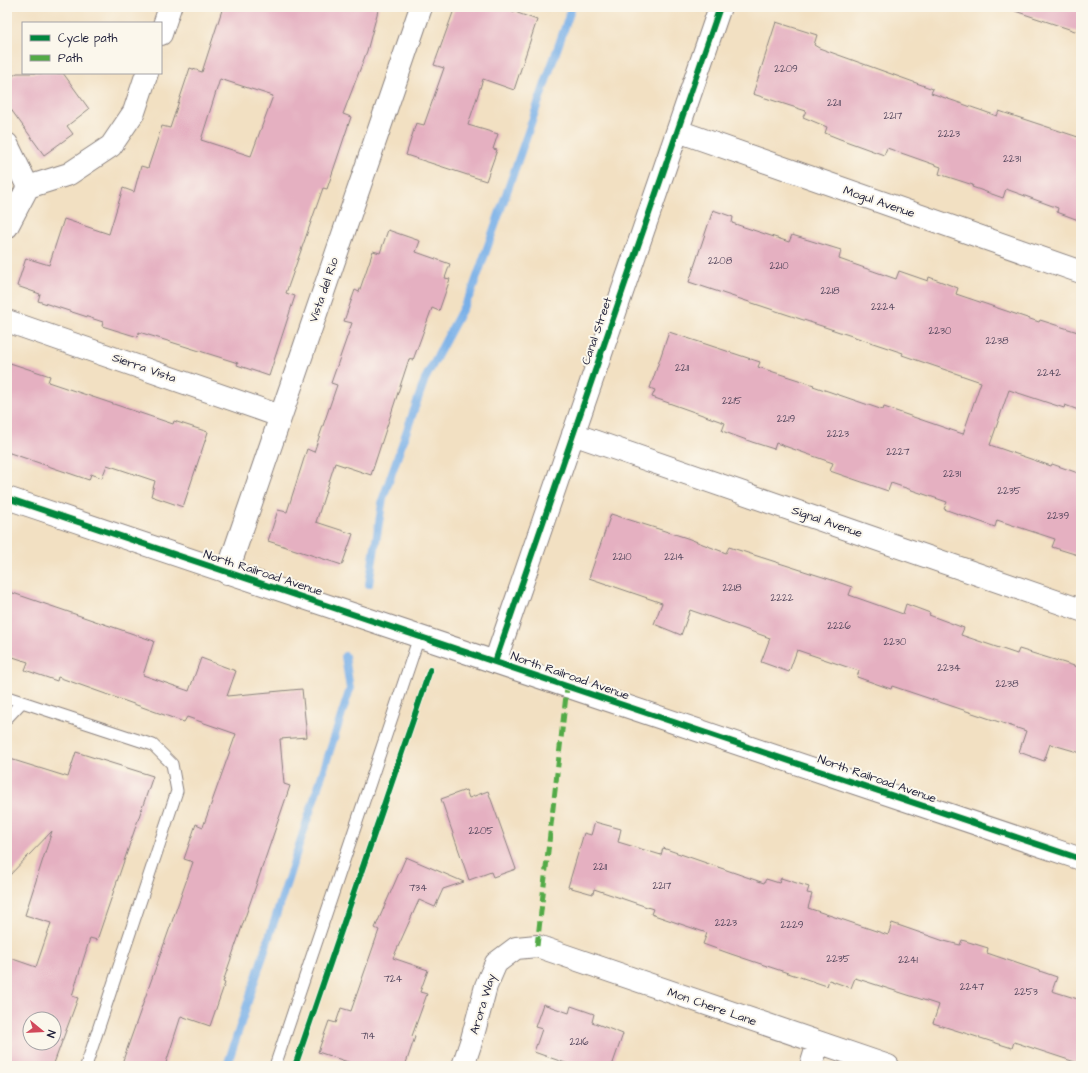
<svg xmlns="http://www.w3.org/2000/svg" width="1088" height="1073" font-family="'Architects Daughter',sans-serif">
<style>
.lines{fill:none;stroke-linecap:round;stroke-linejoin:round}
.stream{stroke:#79b0e8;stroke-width:8}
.building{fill:#e5b0c1;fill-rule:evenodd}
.lane-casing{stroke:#8a817e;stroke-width:13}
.street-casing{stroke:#8a817e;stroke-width:24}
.secondary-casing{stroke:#8a817e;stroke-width:24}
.lane{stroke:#fff;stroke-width:11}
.street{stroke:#fff;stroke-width:22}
.secondary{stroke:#fff;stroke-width:22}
.quiet{stroke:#53aa46;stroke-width:5;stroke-dasharray:10 5;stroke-linecap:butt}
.cycleway-casing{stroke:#fbf7ec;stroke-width:8}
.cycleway{stroke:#00873e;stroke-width:6}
.labels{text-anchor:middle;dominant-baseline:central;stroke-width:4;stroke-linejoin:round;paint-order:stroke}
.number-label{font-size:10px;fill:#53465c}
.street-label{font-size:12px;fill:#22223b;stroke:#fbf7ec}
</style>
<rect width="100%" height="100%" fill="#fbf7ec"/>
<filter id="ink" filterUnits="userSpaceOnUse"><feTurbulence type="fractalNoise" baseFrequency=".025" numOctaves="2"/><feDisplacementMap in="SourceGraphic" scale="8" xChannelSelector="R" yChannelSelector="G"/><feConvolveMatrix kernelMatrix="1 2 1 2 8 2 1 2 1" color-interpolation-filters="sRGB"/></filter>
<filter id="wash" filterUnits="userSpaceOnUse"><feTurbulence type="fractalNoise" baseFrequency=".012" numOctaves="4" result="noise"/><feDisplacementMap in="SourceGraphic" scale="16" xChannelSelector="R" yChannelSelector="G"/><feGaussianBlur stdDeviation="0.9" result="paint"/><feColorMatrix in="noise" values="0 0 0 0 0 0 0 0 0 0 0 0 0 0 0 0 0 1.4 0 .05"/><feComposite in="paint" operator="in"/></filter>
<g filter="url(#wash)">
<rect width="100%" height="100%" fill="#f2e0c2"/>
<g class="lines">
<!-- stream -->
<path class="stream" d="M369 584 383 498 425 379 472 291 572 7
M227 1066 350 689 345 656"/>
</g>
<g id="blocks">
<!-- building -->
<path class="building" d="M223 7H379L367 51 343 114 351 117 327 189 323 188 286 293 295 296 269 376 237 365 238 363 139 332 138 337 102 326 103 322 38 301 40 294 17 286 26 258 49 265 64 219 109 234 123 188 134 192 141 166 148 168 162 126 170 128 190 68 202 72ZM220 79 273 96 251 156 201 140Z
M455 7H501L537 20 514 90 483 79 468 125 498 134 493 149 497 150 486 181 406 155 416 123 424 125 444 68 434 65Z
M1015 7H1081V33L1015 11Z
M776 22 817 35 814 45 819 48 933 89 931 93 997 116 999 111 1081 138V221L1057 212 1058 208 1006 189 1003 198 972 187 973 185 939 174 941 167 887 148 884 155 840 139 825 133 827 127 803 117 806 111 753 94Z
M17 73H63L89 109 67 126 73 134 44 155 7 104V80Z
M713 210 733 217 732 223 789 242 792 235 841 250 839 259 896 279 899 271 928 281 929 277 958 288 956 294 1039 322 1040 320 1081 333V411L1065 405 1064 408 1009 390 990 445 1051 466 1052 464 1081 474V556L1052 547 1055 539 997 520 995 527 944 509 947 502 891 483 888 491 830 471 833 463 776 443 774 449 752 442 722 431 725 423 652 397 655 390 650 388 669 332 760 362 758 367 814 385 813 386 883 410 884 407 963 434 981 382 902 355 903 353 689 282Z
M388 230 420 241 416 252 450 264 445 278 450 279 439 311 432 308 413 360 409 359 371 475 335 463 316 522 353 534 342 565 268 541 278 510 287 512 307 449 314 452 337 385 331 383 352 323 344 321 355 290 359 292 373 251 380 253Z
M7 362 50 376 48 382 173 424 174 421 208 432 183 507 151 496 155 481 107 465 102 478 91 474 89 480 7 452Z
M611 514 687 538 726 553 729 547 829 579 852 587 849 595 903 614 906 604 930 613 929 615 964 628 961 635 1017 654 1019 649 1081 668V753L1050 744 1044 761 1019 752 1026 731 892 686 891 689 857 677 859 671 797 650 789 672 761 662 770 638 690 610 681 635 654 624 662 603 589 578Z
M7 591 154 641 143 675 189 691 201 658 236 671 227 696 302 689 307 737 280 739 284 784 290 786 223 982 225 983 210 1026 181 1016 165 1066H121L193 862 184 859 196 824 203 827 236 734 187 717 184 722 58 677 57 681 25 670 28 662 7 655Z
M76 752 153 776 97 940 90 938 72 996 78 998 53 1066H7V957L36 967 51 923 25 915 52 831 7 878V758L68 777ZM30 1019H54V1043H30Z
M466 790 469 798 488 791 516 869 493 877 491 872 469 880 441 799Z
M595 822 621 829 618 842 661 855 663 848 764 883 766 879 779 883 781 878 809 887 807 893 812 894 808 908 888 935 892 923 944 941 960 945 962 940 988 948 987 953 1057 977 1052 991 1081 1000V1064L1014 1042 1012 1048 933 1023 939 1005 855 978 851 988 829 980 827 986 731 954 703 944 707 933 651 914 653 909 594 889 593 894 568 887 584 833 591 835Z
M406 857 464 882 443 889 435 907 419 900 393 958 428 970 420 992 427 994 412 1036 415 1037 405 1066H360L318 1052 329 1021 336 1023 341 1008 351 1011 379 930 375 928Z
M543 1004 569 1013 571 1006 594 1014 592 1022 623 1034 612 1066H574L534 1052 542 1029 535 1027Z"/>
</g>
</g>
<g filter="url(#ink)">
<use href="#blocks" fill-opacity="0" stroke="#8a817e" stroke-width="1"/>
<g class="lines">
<defs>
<path id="lane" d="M7 697 153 745 172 764 177 791 86 1066
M7 718 22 702
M275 1066 419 637"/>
<path id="street" d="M161 34 170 7
M678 131 1081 272
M7 144 28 187
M7 227 28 187 69 174 111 146 134 112 147 73
M7 321 280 416
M573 434 1081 610
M227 573 421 7
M495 662 720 7
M463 1066 472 1039 486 986 496 963 516 948 537 946 888 1066
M811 1066 818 1043"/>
<path id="secondary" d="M7 498 1081 859"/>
</defs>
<!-- lane casing -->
<use href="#lane" class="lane-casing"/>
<!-- street casing -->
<use href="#street" class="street-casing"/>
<!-- secondary casing -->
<use href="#secondary" class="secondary-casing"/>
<!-- lane -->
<use href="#lane" class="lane"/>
<!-- street -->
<use href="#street" class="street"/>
<!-- secondary -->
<use href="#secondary" class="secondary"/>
<!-- quiet -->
<path class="quiet" d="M537 946 567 687"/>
<defs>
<path id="cycleway" d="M7 498 1081 859
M495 662 720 7
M295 1066 430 670"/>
</defs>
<!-- cycleway casing -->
<use href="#cycleway" class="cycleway-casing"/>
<!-- cycleway -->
<use href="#cycleway" class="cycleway"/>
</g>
</g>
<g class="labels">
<!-- number labels -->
<g class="number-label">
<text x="786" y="69">2209</text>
<text x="834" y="103">2211</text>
<text x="893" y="116">2217</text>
<text x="949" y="134">2223</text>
<text x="1012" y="159">2231</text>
<text x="720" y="261">2208</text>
<text x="779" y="266">2210</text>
<text x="830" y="291">2218</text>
<text x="883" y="307">2224</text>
<text x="940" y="331">2230</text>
<text x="997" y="341">2238</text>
<text x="682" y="368">2211</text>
<text x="1049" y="373">2242</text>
<text x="732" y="401">2215</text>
<text x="786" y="419">2219</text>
<text x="838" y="434">2223</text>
<text x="898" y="452">2227</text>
<text x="952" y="474">2231</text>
<text x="1009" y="491">2235</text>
<text x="1058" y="516">2239</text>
<text x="622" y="557">2210</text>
<text x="674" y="557">2214</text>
<text x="732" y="588">2218</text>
<text x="782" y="598">2222</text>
<text x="839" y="626">2226</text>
<text x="895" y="642">2230</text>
<text x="949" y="668">2234</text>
<text x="1007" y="684">2238</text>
<text x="481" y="831">2205</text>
<text x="600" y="867">2211</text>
<text x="662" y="886">2217</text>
<text x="418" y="888">734</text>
<text x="726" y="923">2223</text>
<text x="792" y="925">2229</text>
<text x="838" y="959">2235</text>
<text x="908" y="960">2241</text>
<text x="393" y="979">724</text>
<text x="972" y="987">2247</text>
<text x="1026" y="992">2253</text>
<text x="368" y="1036">714</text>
<text x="579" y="1042">2216</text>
</g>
<!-- street labels -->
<g class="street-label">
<text transform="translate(879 202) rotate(19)">Mogul Avenue</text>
<text transform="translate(324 290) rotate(-71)">Vista del Rio</text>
<text transform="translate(597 331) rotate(-71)">Canal Street</text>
<text transform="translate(144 368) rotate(19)">Sierra Vista</text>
<text transform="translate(827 522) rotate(19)">Signal Avenue</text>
<text transform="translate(263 573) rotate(18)">North Railroad Avenue</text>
<text transform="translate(570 676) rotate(19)">North Railroad Avenue</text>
<text transform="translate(877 779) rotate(19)">North Railroad Avenue</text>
<text transform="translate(483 1004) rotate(-73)">Arora Way</text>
<text transform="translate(712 1007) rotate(19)">Mon Chere Lane</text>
</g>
</g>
<!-- margin -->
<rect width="1088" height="1073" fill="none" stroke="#fbf7ec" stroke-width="24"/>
<!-- legend -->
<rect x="22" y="22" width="140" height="52" fill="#fbf7ec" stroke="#a4a2a5"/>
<rect x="30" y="35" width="20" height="6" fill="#00873e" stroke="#a4a2a5"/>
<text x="58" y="42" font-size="12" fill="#22223b">Cycle path</text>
<rect x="30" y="55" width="20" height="6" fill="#53aa46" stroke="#a4a2a5"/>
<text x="58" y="62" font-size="12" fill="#22223b">Path</text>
<!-- north arrow -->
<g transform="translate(42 1031) rotate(108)"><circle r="19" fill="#fbf7ec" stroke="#a4a2a5"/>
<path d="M0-3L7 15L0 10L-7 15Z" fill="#d1495b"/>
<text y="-6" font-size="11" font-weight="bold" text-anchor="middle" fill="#22223b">N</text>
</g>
</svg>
